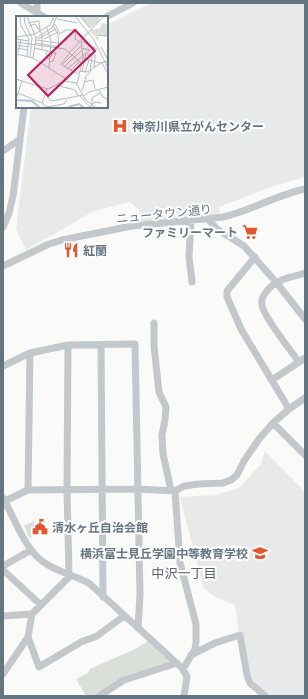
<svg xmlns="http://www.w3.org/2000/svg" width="308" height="699" font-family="'Exo 2','Noto Sans JP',sans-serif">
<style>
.built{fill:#e8e9e9}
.green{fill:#dadfd7}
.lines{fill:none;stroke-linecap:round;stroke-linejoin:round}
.minor{stroke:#c3c8cc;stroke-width:7}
.labels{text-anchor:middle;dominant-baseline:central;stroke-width:4;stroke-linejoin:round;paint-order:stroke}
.poi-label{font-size:12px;font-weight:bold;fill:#657683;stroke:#fff;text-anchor:start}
.street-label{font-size:12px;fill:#657683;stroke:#fff}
.neighbourhood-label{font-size:13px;fill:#57646e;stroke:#fff}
.inset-river{fill:none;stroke:#bbc7cb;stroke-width:2}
.inset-road{fill:none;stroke:#b5bdc2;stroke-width:1}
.view{fill:#c2185b;fill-opacity:0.15;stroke:#c2185b;stroke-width:2}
.inset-edge{fill:none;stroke:#657683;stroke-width:2}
</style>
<rect width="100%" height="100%" fill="#fafaf8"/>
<!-- built -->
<path class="built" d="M151 3H305V177L271 187 219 207 220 213 140 222 139 210 130 202 94 211 26 250 16 229 31 107H107V25Z
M265 451 305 492V696H268L254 681 248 667 242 632 239 633 235 605 215 597 203 587 180 497 216 495 239 488 261 464Z"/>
<!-- green -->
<path class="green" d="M34 521V536L29 538 24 526Z
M148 641 171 662 142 672H136L120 679 92 696H86L76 679 88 673 90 669 135 649Z"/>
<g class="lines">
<!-- minor -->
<path class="minor" d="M21 3 44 17
M37 3V13
M106 17 133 3
M3 151 20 139
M208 219 217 229 244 246 276 282 305 319
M191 220 189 257 192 282
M3 227 9 213 13 196 24 107
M255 257 227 291V297L231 306 241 329 289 409
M3 266 49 244 62 240 132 226 223 217C251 211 276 195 305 189
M154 323V346L159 392 166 407 165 420 162 435 163 454 171 490
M68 345 67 489 69 574V577L32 614 28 637 39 667 81 642 97 636 124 616
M101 345 103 597
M299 362C291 351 263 316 262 305 260 297 269 287 276 283 282 278 297 276 305 273
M3 366 30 353 68 345 135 344 140 594 138 628
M272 380 305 358
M273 423 305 455
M28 490 30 353
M175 491 180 563 196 624V642L195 649 183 669
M3 498C14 517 25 549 42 561 56 572 75 575 90 584L181 667 187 676 184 696
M5 501 28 490 138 489 175 491 184 486 198 484 223 483 231 480 237 475 244 461 259 439 273 423 289 409 305 398
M3 566 31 550
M3 570 41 605
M3 616 32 614
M191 655 215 643 240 635 247 675 250 683 265 696
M3 674 28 637
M99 696 124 680 177 663"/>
</g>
<!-- icons -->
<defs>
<symbol id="hospital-bare" viewBox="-9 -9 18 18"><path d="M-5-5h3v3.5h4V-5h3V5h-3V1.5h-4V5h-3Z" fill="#e4572e" stroke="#fff" stroke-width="2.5" paint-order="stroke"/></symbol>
<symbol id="supermarket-bare" viewBox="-9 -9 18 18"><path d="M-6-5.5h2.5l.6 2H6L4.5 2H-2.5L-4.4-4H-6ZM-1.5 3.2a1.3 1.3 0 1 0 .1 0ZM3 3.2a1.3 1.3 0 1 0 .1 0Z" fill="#e4572e" stroke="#fff" stroke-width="2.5" paint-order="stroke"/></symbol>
<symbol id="restaurant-bare" viewBox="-9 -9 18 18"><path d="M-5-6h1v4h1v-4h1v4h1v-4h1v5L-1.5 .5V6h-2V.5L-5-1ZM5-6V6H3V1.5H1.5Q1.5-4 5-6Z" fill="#e4572e" stroke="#fff" stroke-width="2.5" paint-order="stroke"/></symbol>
<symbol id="civic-bare" viewBox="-9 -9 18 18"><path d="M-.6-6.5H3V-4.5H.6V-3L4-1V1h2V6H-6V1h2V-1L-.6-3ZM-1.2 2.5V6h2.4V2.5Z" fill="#e4572e" stroke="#fff" stroke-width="2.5" paint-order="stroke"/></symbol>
<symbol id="school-bare" viewBox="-9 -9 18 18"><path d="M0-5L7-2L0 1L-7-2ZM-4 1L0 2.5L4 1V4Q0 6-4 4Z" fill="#e4572e" stroke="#fff" stroke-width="2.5" paint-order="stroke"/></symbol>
</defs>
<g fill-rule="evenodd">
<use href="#hospital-bare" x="109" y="115" width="22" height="22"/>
<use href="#supermarket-bare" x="239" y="221" width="22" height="22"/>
<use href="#restaurant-bare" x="60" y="239" width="22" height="22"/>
<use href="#civic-bare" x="29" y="516" width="22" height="22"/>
<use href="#school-bare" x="249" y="542" width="22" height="22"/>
</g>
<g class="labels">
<!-- poi labels -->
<g class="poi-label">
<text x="132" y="126">神奈川県立がんセンター</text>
<text x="238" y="232" text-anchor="end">ファミリーマート</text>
<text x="83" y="250">紅蘭</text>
<text x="52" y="527">清水ヶ丘自治会館</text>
<text x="248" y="553" text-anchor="end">横浜富士見丘学園中等教育学校</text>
</g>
<!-- street labels -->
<g class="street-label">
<text transform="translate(164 213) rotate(-6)">ニュータウン通り</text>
</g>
<!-- neighbourhood labels -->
<g class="neighbourhood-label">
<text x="184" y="573">中沢一丁目</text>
</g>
</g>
<!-- overview -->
<g transform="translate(16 16)">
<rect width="92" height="92" fill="#fafaf8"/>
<path d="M64 0H84L83 3 85 4 74 12ZM86 7 92 9V18L89 21V19L79 18 83 22 82 25 74 14 84 13Z" fill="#dadfd7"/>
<path class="inset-river" d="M1 84 16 85 24 92M52 91 63 88 68 92"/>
<path class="inset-road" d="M4 0 5 10 13 23 11 40M8 0 9 8 16 22 14 41M11 0 20 22 17 42M59 0 78 24 92 52M64 0 74 12M41 3 61 7M12 7 23 5 24 14M39 8 44 18 50 14H60L59 23 63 25M37 9 42 19 43 34M13 10 19 8 26 18V34M31 12 35 25 33 52M80 19 92 20M0 21 19 18 34 9 38 0M20 22 36 12 41 0M0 23 13 25M22 23 40 13M28 23 42 16M20 24 42 27M65 25 81 33M0 26 49 33 65 47M20 27 43 31M0 29 12 31M85 31 92 44M0 32 12 34M18 32 40 37M31 35 30 41 33 43 37 37M54 36 64 25M2 37 5 23M0 38 17 42 52 64M71 38 79 39 78 52M67 42 84 47 92 45M33 46 37 45 40 37M86 47 92 58M44 49 54 37M48 51 65 35M51 53 74 34 65 32M74 54 76 40M54 55 63 46M63 55 71 56 85 47M66 56 70 38M69 56 73 44M62 58 46 49 65 30M0 63 32 73 48 65 60 67 69 83 80 92M68 66 77 64 79 73M61 68 67 42 65 24 88 0M40 69 59 74 62 80M30 73 32 82 36 85 67 79M83 74 86 80 92 84M66 75 70 60 76 54M2 77 26 87 30 76M64 80 75 92M68 80 73 76 92 71M0 83 6 65M26 87 31 91 48 88 51 84M76 88V82L84 77M73 92 79 86 85 87"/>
<path class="view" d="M59 14 79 35 32 80 12 59Z"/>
<rect width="92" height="92" class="inset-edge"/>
</g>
<!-- border -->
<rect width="308" height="699" fill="none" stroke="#657683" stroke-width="8"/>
</svg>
